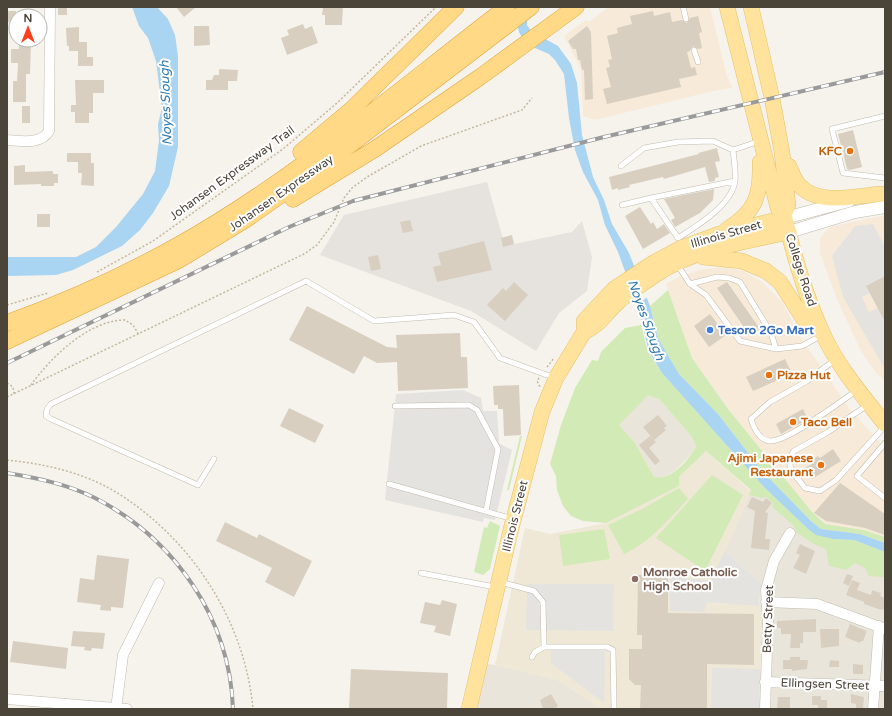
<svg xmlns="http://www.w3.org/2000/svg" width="892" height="716" font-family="'Varela Round',sans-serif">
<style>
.residential{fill:#eae5da}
.commercial{fill:#f7ead8}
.industrial{fill:#e6e2dd}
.education{fill:#efe8d6}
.green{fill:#d2eab5;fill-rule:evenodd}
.parking{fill:#e5e3e0}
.water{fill:#a9d4f2}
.pier{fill:#f6f3ec}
.building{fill:#d8cfc1}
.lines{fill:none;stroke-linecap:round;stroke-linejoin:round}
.service-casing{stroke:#c2bbae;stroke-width:6}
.minor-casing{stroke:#c2bbae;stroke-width:11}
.tertiary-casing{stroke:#c2bbae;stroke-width:13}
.primary-casing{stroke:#e6c16a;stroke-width:16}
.trunk-casing{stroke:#e0a43c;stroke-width:17}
.path{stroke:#c4b79f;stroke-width:1.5;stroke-dasharray:2 2;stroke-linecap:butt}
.service{stroke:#fff;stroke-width:5}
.minor{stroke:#fff;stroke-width:10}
.tertiary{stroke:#fff;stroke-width:12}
.primary{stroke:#ffe39c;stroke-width:15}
.trunk{stroke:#ffd985;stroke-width:16}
.rail-casing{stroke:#9a9a9a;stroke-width:4}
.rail{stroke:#fff;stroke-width:2.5;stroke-dasharray:8;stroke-linecap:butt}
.food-dot{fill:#e8710a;stroke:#fff;stroke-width:1.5}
.shop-dot{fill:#3f7fe0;stroke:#fff;stroke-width:1.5}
.education-dot{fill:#8d6e63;stroke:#fff;stroke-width:1.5}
.labels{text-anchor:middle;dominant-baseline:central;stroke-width:4;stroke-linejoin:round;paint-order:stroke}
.food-label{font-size:12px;font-weight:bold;fill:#c56008;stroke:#fff;text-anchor:end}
.street-label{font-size:12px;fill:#4b4439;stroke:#fff}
.shop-label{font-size:12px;font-weight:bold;fill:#366cbe;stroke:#fff;text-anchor:start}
.education-label{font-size:12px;font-weight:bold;fill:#785e54;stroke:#fff;text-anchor:start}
.water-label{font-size:13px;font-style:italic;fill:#2e7ab2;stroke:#fff}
</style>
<rect width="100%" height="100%" fill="#f6f3ec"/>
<!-- residential -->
<path class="residential" d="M648 394 659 399 692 437 696 446 692 453 675 471 660 479 654 477 635 443 619 425Z
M751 491 766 497 807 533 885 559V709H759L762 617 759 597 762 584 725 551Z
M480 663 503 666 558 680 602 709H469Z"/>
<!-- commercial -->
<path class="commercial" d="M609 7H710L726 73 732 88 713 91 595 120 583 116 581 69 564 36 586 20 589 22Z
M885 215V380L876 373 862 353 838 302 820 253V238L830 227Z
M725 267 743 271 761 281 782 302 801 338 849 408 885 448V537L864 530 825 524 812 512 728 409 692 358 666 284 679 277 698 270Z"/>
<!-- industrial -->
<path class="industrial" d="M487 182 505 246 572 232 582 221 592 257 587 291 559 313 536 351 471 311 320 255 344 215Z"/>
<!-- education -->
<path class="education" d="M706 451 751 491 725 551 762 584 759 597 762 617 759 709H602L558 680 495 665 525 528 550 534 606 523 679 486V477Z"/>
<!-- green -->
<path class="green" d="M668 290 692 358 728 409 812 512 825 524 864 530 885 537V543L860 534 821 529 812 522 762 471 718 414 679 374 658 338 650 306Z
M641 325 648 352 662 373 764 487 808 529 833 539 854 540 885 552V577L869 576 865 568 855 563 846 570 829 566 826 549 814 544 797 533 793 525 772 507 773 503 766 497 762 498 749 495 751 490 706 451 679 477V486L606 523 583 521 571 516 563 506 557 490 556 476 550 464 561 425 575 388 592 360 598 361 601 352 625 328ZM648 395 659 399 692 437 696 446C689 460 671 481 654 477L635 443 619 425Z
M520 436H522L509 490H507Z
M712 475 743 495 705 571 656 538Z
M679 488 688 499C671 517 648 544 624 554L608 525 642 509Z
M490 521 500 526 490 569 483 575 474 572 484 527 487 528Z
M604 529 610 559 563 566 559 535Z"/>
<!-- parking -->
<path class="parking" d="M873 224 885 247V276L866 286 870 293 862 297 869 312 878 308 885 323V369L843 297 832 256 855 226Z
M463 390 481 398 483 411H497L499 443 512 450 495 520 484 518 483 522 385 500 396 394Z
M725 551 762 584 759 597V606L707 602 704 612 670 611V575L681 578 711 580Z
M527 584H614L613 631 526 630Z
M551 650H605L604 703 551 663Z
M712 668 760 669 759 709H711Z"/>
<!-- water -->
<path class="water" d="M132 7H157L168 19 175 35 178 56V147L169 186 153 213 140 230 122 246 73 270 56 275 7 276V257H76L96 247 116 227 143 194 155 171 159 141 158 124 162 108 156 61 148 38 139 26Z
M513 7H528L527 25 531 31 558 46 571 64 577 83 582 135 593 177 604 200 612 224 629 253 650 306 658 338 679 374 718 414 762 471 812 522 821 529 860 534 885 543V552L854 540 833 539 816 535 808 529 764 487 662 373 649 352 638 307 618 252 605 225 598 200 583 172 575 150 569 118 564 74 555 60 549 54 535 48 523 39 519 32Z"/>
<!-- pier -->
<path class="pier" d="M636 266 649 296 635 306 623 274Z"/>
<!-- building -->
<path class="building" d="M58 7H67V15H58Z
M176 7H196L184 17Z
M323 7H343L342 25H325V15H322Z
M7 11H16V22H7Z
M653 11 654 16 670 12 672 22 682 20 687 23 690 18 698 16 702 32 699 33 702 48 698 49 693 46 690 51 687 52 691 68 695 67 697 75 679 79 681 87 607 104 603 89 611 87 606 68 610 67 608 60 612 59 607 36 618 33 617 28 632 24 630 16Z
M303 24 305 29 312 26 318 43 287 55 281 38 289 35 287 30Z
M194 26H209L210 45 194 46Z
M587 26 591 32 593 99 585 100 584 70H582L580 60H578L576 49H573L568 41Z
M79 27V42H87V57H93V66H78V51H69V46H67L66 28Z
M19 40H31L30 74H26V102H13V81H17L18 63H11V49H19Z
M219 69 238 70 237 81H228V90H206V80H212L214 75H219Z
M75 80H104V93H93V113H89V123H75V112H71V105H76Z
M22 106H30V123H22Z
M853 130 862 167 850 170 847 169 838 134Z
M717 148 720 161 715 162 719 177 715 178V181L709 182 705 167 664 179 663 177 629 185 630 187 618 190V188L612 190 609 177 699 154 698 153Z
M67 153H91V163H94V186L81 185 82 173H78V162H67Z
M25 165V172L53 171V174H58V183H54V186H41V184L14 185V166Z
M714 189 713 200 700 213 675 227 671 220 675 218 664 199Z
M640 207 651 224 653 222 657 229 664 224 670 233 643 249 625 216Z
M37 214H50V227H37Z
M410 220 413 231 403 233 400 222Z
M512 235 514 244 503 247 501 238Z
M484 241 492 270 437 282 433 267 441 265 438 253Z
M378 255 381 269 371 271 368 257Z
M885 276V322L866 286Z
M514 282 528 295 505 321 487 305 503 288 506 291Z
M727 282 760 329 750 336 717 288Z
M307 306 387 347 397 348 396 335 460 333 461 357H467L468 388 398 391 397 362 377 363 364 356 354 374 289 340Z
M710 314 726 335 709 347 694 326Z
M785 359 792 374 753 391 746 377Z
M519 385 521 435 504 436 503 409H498V405H494L493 386Z
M289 408 324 425 315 443 280 426Z
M803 409 808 419 781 434 776 424Z
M658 415 667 426 664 428 666 430 654 440 643 427Z
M650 436 656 442 649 448 660 461 655 465 639 445Z
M833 449 841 461 812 479 805 468 813 463 811 460 818 456 820 458Z
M840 483 885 514V535L865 528 826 521 814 513Z
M752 497 763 502 766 498 772 503 765 512 768 513 765 539H770L769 550 751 548 755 511 747 507Z
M225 522 257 538 259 534 312 561 294 597 265 582 272 568 216 541Z
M800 544 815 551 806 574 793 568 800 555 796 553Z
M97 555 129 559 123 608 111 607V611L100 610 101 605 77 602 80 578 94 580Z
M847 574 853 576 849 586 843 583Z
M638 575H668V613L754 614V665L707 664V709H640L641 685H635L629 679V649H642V635H637Z
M852 580 860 583 857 590 871 595 872 590 881 593 880 596 885 598V610L882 609 881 610 864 604V602L846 595Z
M442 600 457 604 450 636 434 632 436 626 420 623 425 602 440 605Z
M816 619V632H803V643H800V648H790L791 634H781V628H777V621Z
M850 624 867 631 863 641H861L860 643 845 637Z
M820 629H839V646L821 648Z
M73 631 105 633 103 649 92 648 91 651 84 650 85 647 71 646Z
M13 641 68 648 66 669 10 662Z
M790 657H800V660H808L807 669 792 671V669H783V660H790Z
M830 660 839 661V667H829Z
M853 664 863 665V674H853Z
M351 669 448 673 447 709 349 708Z
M551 694 558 706 554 709H543L540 700Z
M851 694 864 697 863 709H856V704L851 703Z
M812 696H821V700H827V709H818V705H812Z
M778 697H790V709H777Z"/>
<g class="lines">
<defs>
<path id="service" d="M683 7 686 19
M694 50 698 62
M885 116 832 129 843 173 885 178
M733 150C734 160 736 171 735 181 732 205 697 226 678 238L651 198 735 181
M621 166 644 148 678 142 713 141 733 150 760 141
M622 205 651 198
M677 264 690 284 706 295 740 341 776 349 802 346 822 335
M690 284 717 277 729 278 740 282 771 333 776 349
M836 359 807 381 770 402 751 419C754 429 759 440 770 441 787 442 840 402 856 391
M869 404 828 432 794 451 789 459 791 470 805 488 820 491 836 480 885 426
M395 406 469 405 477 410 498 449 486 511
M885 443 857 476 885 498
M214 459 198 485 51 419 46 416 47 409 51 404 306 281 374 321 454 315 474 322 500 358 555 378
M389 484 513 519
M421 573 495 587
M500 582 534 591 543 602 544 647
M532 657 535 652 544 647H607L613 650 614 709"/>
<path id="minor" d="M7 140C22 141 40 145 49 131L50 7
M766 602 817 604 885 629
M765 682 885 686
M7 699 127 709
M116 709 123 655 159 583
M765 709 768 621 766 590 774 561 790 533
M873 709 879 626"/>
<path id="tertiary" d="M785 218 849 201
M789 232 855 212 885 207"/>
<path id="primary" d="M727 7 778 208 784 215C794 255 805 295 823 334 838 367 863 396 885 424
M751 7 772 98 782 152 788 205 784 215
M789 166C792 172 794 180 799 185 818 206 856 196 881 194
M726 230C756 212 761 195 760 162
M703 257 742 261 766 271 780 282 803 318 822 333
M584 332C599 326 606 313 618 302 629 292 643 284 655 275 694 249 744 242 789 232
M469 709 511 529 542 412 556 378 584 332V321L614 289 653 263 681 248 719 234 785 218"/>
<path id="trunk" d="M301 152 351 110 456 7
M293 199 375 149 480 77 576 7
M7 323C65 302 121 277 175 247 292 182 401 88 507 7
M7 341 179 260 245 220 329 161 531 7"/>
</defs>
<!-- service casing -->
<use href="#service" class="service-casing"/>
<!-- minor casing -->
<use href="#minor" class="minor-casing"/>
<!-- tertiary casing -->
<use href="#tertiary" class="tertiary-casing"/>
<!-- primary casing -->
<use href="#primary" class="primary-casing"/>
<!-- trunk casing -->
<use href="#trunk" class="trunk-casing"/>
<!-- path -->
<path class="path" d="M97 272 153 241 283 149 337 103 436 7
M7 305 48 293
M547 367 554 358
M539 378 537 381 540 387
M7 383 13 387 14 394
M31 385C51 357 89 320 125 320L133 325 139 335
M7 397 304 254 317 245 334 222 344 198 352 188 367 177 421 146 522 110 532 98
M7 460C46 464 86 473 119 494 193 541 245 622 253 709"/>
<!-- service -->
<use href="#service" class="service"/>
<!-- minor -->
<use href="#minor" class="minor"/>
<!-- tertiary -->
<use href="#tertiary" class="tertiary"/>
<!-- primary -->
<use href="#primary" class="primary"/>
<!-- trunk -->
<use href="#trunk" class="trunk"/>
<defs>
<path id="rail" d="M7 363 289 227 353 201 604 137 885 72
M7 473C37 478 67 484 95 498 175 539 230 619 233 709"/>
</defs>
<!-- rail casing -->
<use href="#rail" class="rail-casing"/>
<!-- rail -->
<use href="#rail" class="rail"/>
</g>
<!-- markers -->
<g class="food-dot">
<circle cx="850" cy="151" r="4"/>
<circle cx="769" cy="375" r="4"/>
<circle cx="793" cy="422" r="4"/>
<circle cx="821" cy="465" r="4"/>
</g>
<circle class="shop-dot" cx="710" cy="330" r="4"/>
<circle class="education-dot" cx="635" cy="579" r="4"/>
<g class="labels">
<!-- food labels -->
<g class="food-label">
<text x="842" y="151">KFC</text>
<text x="777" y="375" text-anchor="start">Pizza Hut</text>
<text x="801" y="422" text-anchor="start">Taco Bell</text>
<text x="813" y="458">Ajimi Japanese<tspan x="813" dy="14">Restaurant</tspan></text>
</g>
<!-- street labels -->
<g class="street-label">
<text transform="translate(232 173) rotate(-36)">Johansen Expressway Trail</text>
<text transform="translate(281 193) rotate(-35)">Johansen Expressway</text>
<text transform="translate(726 234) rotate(-16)">Illinois Street</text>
<text transform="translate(801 270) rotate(72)">College Road</text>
<text transform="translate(515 516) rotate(-76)">Illinois Street</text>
<text transform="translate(768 619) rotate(-88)">Betty Street</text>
<text transform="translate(825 684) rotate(2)">Ellingsen Street</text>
</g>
<!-- shop labels -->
<g class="shop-label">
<text x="718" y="330">Tesoro 2Go Mart</text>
</g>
<!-- education labels -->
<g class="education-label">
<text x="643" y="572">Monroe Catholic<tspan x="643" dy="14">High School</tspan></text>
</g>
<!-- water labels -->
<g class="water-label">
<text transform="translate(166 103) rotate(-92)">Noyes Slough</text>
<text transform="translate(646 320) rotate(70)">Noyes Slough</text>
</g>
</g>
<!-- border -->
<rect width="892" height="716" fill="none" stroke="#4b4439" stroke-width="16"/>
<!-- north arrow -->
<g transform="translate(28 28)"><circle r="19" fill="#ffffff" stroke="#b7b4b0"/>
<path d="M0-3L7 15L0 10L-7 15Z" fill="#fc3f1d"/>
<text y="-6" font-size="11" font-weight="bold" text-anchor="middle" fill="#4b4439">N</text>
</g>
</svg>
